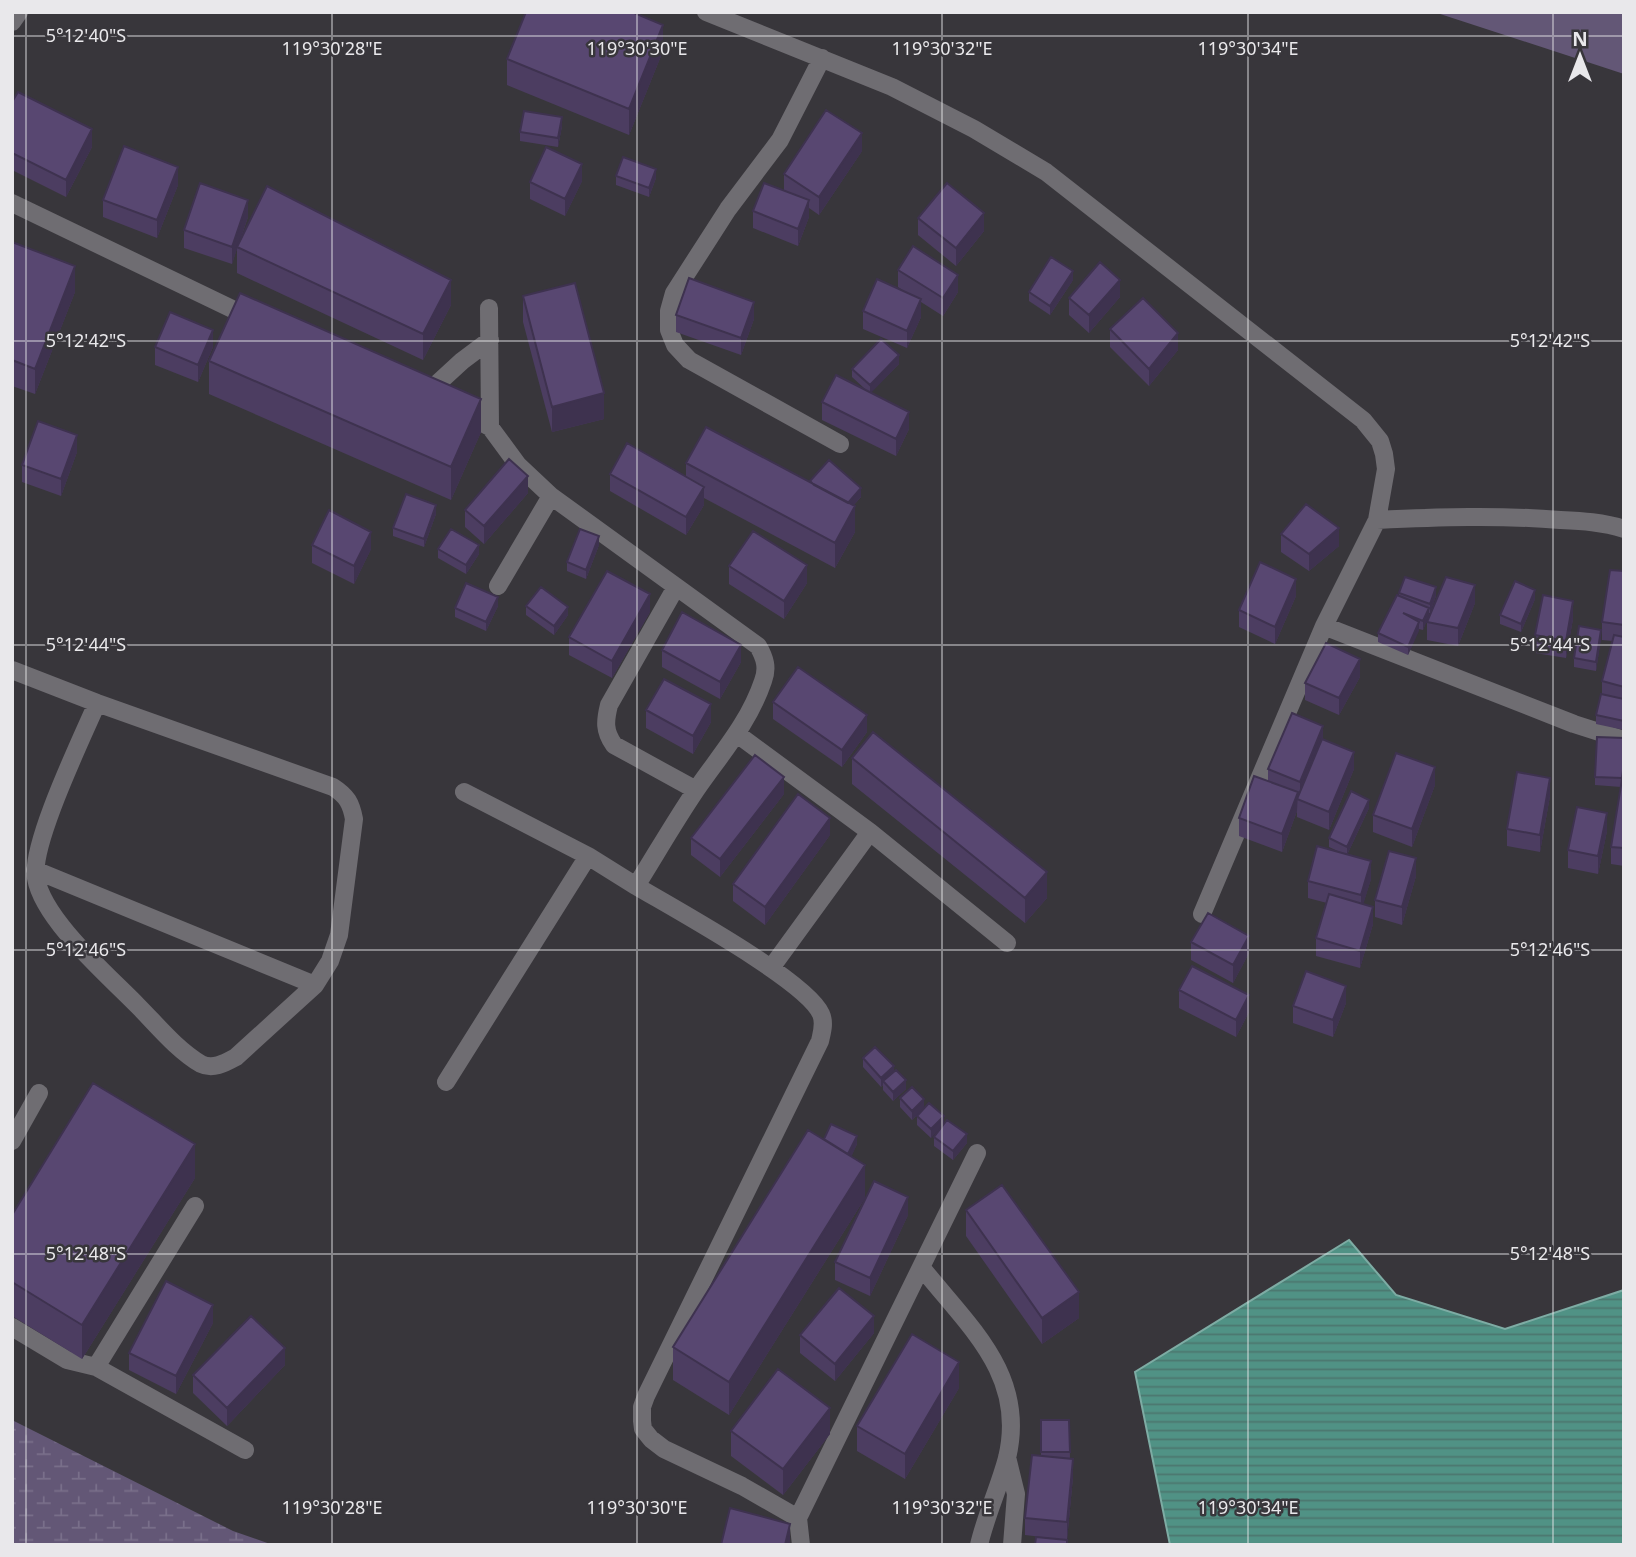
<svg xmlns="http://www.w3.org/2000/svg" width="1636" height="1557" font-family="'Noto Sans',sans-serif">
<style>
.wetland{fill:url(#wetland-marsh)}
.garden{fill:#635776}
.water{fill:url(#water-rules);stroke:#7eaca4;stroke-width:2}
.lines{fill:none;stroke-linecap:round;stroke-linejoin:round}
.minor{stroke:#6f6d72;stroke-width:18}
.wall{fill:#4c3d61}
.shaded-wall{fill:#3e324f}
.building{fill:#584771;stroke:#3e324f;stroke-width:2}
.ticks{fill:none;stroke:#e9e8eb;stroke-width:2;stroke-opacity:0.45}
.ticks-label{font-size:18px;text-anchor:middle;fill:#e9e8eb;stroke:#38363b;stroke-width:5;stroke-linejoin:round;paint-order:stroke}
</style>
<defs>
<pattern id="wetland-marsh" width="20" height="14" patternUnits="userSpaceOnUse" patternTransform="scale(1.75)"><rect width="20" height="14" fill="#635776"/><path d="M1 5h8M5 5V1M11 12h8M15 12V8" fill="none" stroke="#796f8a"/></pattern>
<pattern id="water-rules" width="6" height="5" patternUnits="userSpaceOnUse" patternTransform="scale(1.75)"><rect width="6" height="5" fill="#509285"/><path d="M0 2.5h6" fill="none" stroke="#4c776f"/></pattern>
</defs>
<rect width="100%" height="100%" fill="#38363b"/>
<!-- wetland -->
<path class="wetland" d="M12 1420 233 1531 273 1545H12Z"/>
<!-- garden -->
<path class="garden" d="M1434 12H1624V74Z"/>
<!-- water -->
<path class="water" d="M1349 1240 1396 1295 1505 1329 1624 1290V1545H1170L1135 1372Z"/>
<g class="lines">
<!-- minor -->
<path class="minor" d="M706 12 892 87 974 129 1046 172 1363 420 1380 441 1384 454 1386 469 1377 520 1324 626 1202 914
M12 22 19 12
M822 58 780 140 728 209 674 293 669 311V330L675 345 689 360 840 444
M12 203 253 319
M489 308 490 427
M425 395 462 361 490 340
M461 411 490 427 518 465 551 496 758 646C765 658 768 668 763 681 749 723 720 755 696 790 675 821 656 854 636 886 673 908 807 981 821 1014 825 1023 822 1032 820 1041L646 1396 642 1407V1421L643 1429 651 1439 664 1449 742 1486 798 1518 801 1545
M1377 520C1438 517 1499 515 1560 520 1581 521 1603 522 1624 529
M498 586 551 496
M676 587 609 705C605 721 604 731 614 745L696 790
M1324 626 1574 724 1624 740
M12 670 97 703 333 787C347 796 351 803 354 819L339 935 330 961 315 985 236 1057C225 1063 213 1070 201 1064 177 1050 157 1025 138 1006 109 976 43 920 36 878 30 845 82 738 97 703
M737 734 870 832 1007 943
M464 792 588 856 636 886
M35 870 315 985
M771 968 870 832
M446 1082 588 856
M12 1141 39 1093
M922 1268C969 1327 1027 1375 1007 1458 999 1488 986 1515 979 1545
M12 1327 67 1360 96 1367 245 1450
M96 1367 195 1206
M1007 1457 1016 1494 1012 1545
M798 1518 977 1153"/>
</g>
<!-- wall -->
<path class="wall" d="M663 51 629 135 507 85V59Z
M12 102 92 147 66 197 12 170Z
M562 126 558 147 520 141V132Z
M862 151 819 215 809 208V217L798 246 753 228V211L784 190V174Z
M616 176 656 178 649 197 616 185Z
M582 181 565 216 530 199V182Z
M178 185 157 238 103 217V200Z
M248 217 239 244 451 305 423 360 237 273V248L232 264 184 248V230Z
M918 218 984 231 956 266 918 235Z
M12 242 75 292 35 394 12 386Z
M898 270 958 292 943 316 921 302V317L907 348 863 329V311L907 293 898 287Z
M1073 280 1050 315 1029 301V292Z
M523 296 604 419 552 432 523 322Z
M1120 297 1089 333 1069 315V298Z
M676 315 754 319 741 355 676 332Z
M1110 329 1178 350 1149 386 1110 347Z
M155 347H213L198 382 155 365Z
M209 361 481 432 451 500 209 394Z
M899 364 871 392 909 429 896 456 822 420V402L865 389 852 377V369Z
M77 452 61 496 22 482V465Z
M686 463 810 483V481L861 497 853 506 855 532 835 568 704 498V505L686 535 610 491V474L686 477Z
M528 493 484 544 465 527V510Z
M436 514 424 547 393 536V528Z
M1281 534 1339 546 1309 571 1281 552Z
M312 545 371 549 354 584 312 563Z
M599 545 586 579 567 571V562Z
M438 549 479 554 466 574 438 558Z
M729 566 807 583 784 619 729 584Z
M1624 571V730L1596 724V715L1602 694V681L1612 641 1602 640V622Z
M1399 593 1436 596 1430 613H1429L1423 630 1419 629 1408 655 1378 642V633L1399 596Z
M1296 596 1275 644 1239 627V610Z
M1535 599 1521 632 1500 624V615Z
M1475 603 1458 646 1427 640V622Z
M498 606 486 631 455 617V608Z
M526 606 568 615 554 635 526 615Z
M650 612 612 678 569 655V637Z
M1573 619 1566 658 1535 653V635Z
M1601 638 1596 671 1574 667V658Z
M662 650 741 662 720 699 662 667Z
M1360 677 1339 715 1305 700V683Z
M773 702 867 732 842 767 773 719Z
M646 710 711 722 693 754 646 728Z
M1624 738V866L1611 864V847L1621 787 1595 785V777Z
M1323 740 1354 769 1329 830 1297 817V811L1282 852 1239 836V818L1268 781V769Z
M852 758 1047 898 1025 923 852 784Z
M1435 785 1412 847 1373 832V815Z
M784 794 720 877 691 855V838Z
M1550 796 1540 852 1507 846V829Z
M1369 808 1347 855 1371 879 1363 904 1373 924 1360 968 1316 956V938L1327 903 1308 898V881L1342 853 1329 847V838Z
M1607 831 1598 874 1568 868V850Z
M830 835 765 925 733 901V884Z
M1416 876 1402 925 1375 917V900Z
M1191 942 1249 953 1233 983 1191 960Z
M1179 990 1249 1012 1236 1037 1179 1008Z
M1346 1003 1333 1037 1293 1023V1006Z
M863 1058 894 1072 906 1089 893 1101 883 1090V1085L881 1087 863 1067Z
M900 1098 924 1108 912 1120 900 1107Z
M917 1116H944L931 1138 917 1125Z
M934 1137 967 1143 953 1160 934 1146Z
M824 1139 857 1144 851 1156 865 1198 729 1415 673 1380V1347Z
M195 1178 82 1359 12 1316V1215Z
M966 1210 1079 1318 1042 1344 966 1236Z
M908 1215 870 1296 835 1280V1262Z
M213 1323 176 1394 129 1370V1353Z
M874 1333 835 1381 800 1353V1335Z
M285 1365 227 1426 193 1393V1375Z
M959 1388 905 1479 857 1451V1426Z
M1041 1420H1069L1070 1459 1073 1477 1067 1540 1025 1535V1518L1041 1456Z
M731 1431 830 1434 783 1495 731 1456Z"/>
<!-- shaded-wall -->
<path class="shaded-wall" d="M663 25V51L629 135V109Z
M562 117V126L558 147V138Z
M92 129V147L66 197V180Z
M862 133V151L819 215V197Z
M582 164V181L565 216V199Z
M178 167V185L157 238V220Z
M656 169V178L649 197V188Z
M248 200V217L232 264V247Z
M809 200V217L798 246V229Z
M984 213V231L956 266V248Z
M75 266V292L35 394V369Z
M1073 271V280L1050 315V306Z
M958 275V292L943 316V298Z
M451 280V305L423 360V334Z
M1120 280V297L1089 333V315Z
M921 299V317L907 348V331Z
M754 302V319L741 355V338Z
M213 330V347L198 382V365Z
M1178 333V350L1149 386V369Z
M899 355V364L870 394V385Z
M604 393V419L552 432V407Z
M481 399V432L451 500V467Z
M909 412V429L896 456V439Z
M77 435V452L61 496V479Z
M528 476V493L484 544V526Z
M704 487V505L686 535V517Z
M861 488V497L842 518V510Z
M436 505V514L424 547V539Z
M855 506V532L835 568V543Z
M1339 528V546L1309 571V554Z
M371 532V549L354 584V566Z
M599 536V545L586 579V570Z
M479 545V554L466 574V565Z
M807 565V583L784 619V601Z
M1296 579V596L1275 644V627Z
M1475 585V603L1458 646V628Z
M1436 587V596L1430 613V604Z
M1535 590V599L1521 632V624Z
M650 594V612L612 678V661Z
M498 597V606L486 631V622Z
M1573 601V619L1566 658V641Z
M568 607V615L554 635V626Z
M1429 608V617L1423 630V621Z
M1419 622V631L1408 655V647Z
M1601 630V638L1596 671V662Z
M741 645V662L720 699V682Z
M1360 659V677L1339 715V698Z
M711 704V722L693 754V736Z
M867 715V732L842 767V750Z
M1323 726V743L1300 799V782Z
M1354 752V769L1329 830V812Z
M1435 767V785L1412 847V829Z
M784 777V794L720 877V859Z
M1550 778V796L1540 852V835Z
M1298 792 1297 811 1282 852V834Z
M1369 800V808L1347 855V847Z
M1607 813V831L1598 874V856Z
M830 818V835L765 925V907Z
M1416 858V876L1402 925V907Z
M1371 861V879L1361 912V895Z
M1047 872V898L1025 923V898Z
M1373 907V924L1360 968V951Z
M1249 936V953L1233 983V965Z
M1346 986V1003L1333 1037V1020Z
M1249 995V1012L1236 1037V1020Z
M14 1002V1035L12 1040V1006Z
M894 1066V1075L883 1081V1085L881 1087V1078Z
M906 1080V1089L893 1101V1092Z
M924 1099V1108L912 1120V1111Z
M944 1116V1125L931 1138V1129Z
M967 1134V1143L953 1160V1151Z
M857 1136V1144L843 1176V1167Z
M195 1144V1178L82 1359V1325Z
M865 1165V1198L729 1415V1382Z
M908 1197V1215L870 1296V1278Z
M1079 1292V1318L1042 1344V1318Z
M213 1305V1323L176 1394V1376Z
M874 1316V1333L835 1381V1364Z
M285 1348V1365L227 1426V1408Z
M959 1362V1388L905 1479V1454Z
M830 1408V1434L783 1495V1469Z
M1073 1459V1477L1067 1540V1522Z
M790 1524V1545H785Z"/>
<!-- building -->
<path class="building" d="M526 12H632L663 25 629 109 507 59Z
M18 92 92 129 66 180 12 153V102Z
M826 110 862 133 819 197 784 174Z
M524 111 562 117 558 138 520 132Z
M124 146 178 167 157 220 103 200Z
M546 147 582 164 565 199 530 182Z
M623 157 656 169 649 188 616 176Z
M200 183 248 200 232 247 184 230Z
M764 183 809 200 798 229 753 211Z
M947 183 984 213 956 248 918 218Z
M267 186 451 280 423 334 237 247Z
M12 242 75 266 35 369 12 360Z
M913 246 958 275 943 298 898 270Z
M1051 257 1073 271 1050 306 1029 292Z
M1100 262 1120 280 1089 315 1069 298Z
M689 278 754 302 741 338 676 315Z
M877 279 921 299 907 331 863 311Z
M575 283 604 393 552 407 523 296Z
M240 293 481 399 451 467 209 361Z
M1143 298 1178 333 1149 369 1110 329Z
M170 312 213 330 198 365 155 347Z
M881 339 899 355 870 385 852 369Z
M836 375 909 412 896 439 822 402Z
M38 421 77 435 61 479 22 465Z
M706 427 855 506 835 543 686 463Z
M627 443 704 487 686 517 610 474Z
M509 459 528 476 484 526 465 510Z
M829 460 861 488 848 503 814 485 810 481Z
M406 494 436 505 424 539 393 528Z
M1306 504 1339 528 1309 554 1281 534Z
M329 510 371 532 354 566 312 545Z
M451 529 479 545 466 565 438 549Z
M580 529 599 536 586 570 567 562Z
M753 531 807 565 784 601 729 566Z
M1260 562 1296 579 1275 627 1239 610Z
M1610 570 1624 571V625L1602 622Z
M607 571 650 594 612 661 569 637Z
M1405 577 1436 587 1430 604 1399 593Z
M1446 577 1475 585 1458 628 1427 622Z
M1515 581 1535 590 1521 624 1500 615Z
M466 583 498 597 486 622 455 608Z
M541 587 568 607 554 626 526 606Z
M1397 595 1429 608 1423 621 1403 613 1419 622 1408 647 1378 633Z
M1543 595 1573 601 1566 641 1535 635Z
M682 612 741 645 720 682 662 650Z
M1579 626 1601 630 1596 662 1574 658Z
M1614 635 1624 637V687L1602 681Z
M1326 643 1360 659 1339 698 1305 683Z
M798 667 867 715 842 750 773 702Z
M664 679 711 704 693 736 646 710Z
M1601 694 1624 699V721L1596 715Z
M1292 713 1323 726 1300 782 1268 769Z
M873 732 1047 872 1025 898 852 758Z
M1597 737 1624 738V764L1622 778 1595 777Z
M1322 739 1354 752 1329 812 1297 799Z
M1396 753 1435 767 1412 829 1373 815Z
M755 755 784 777 720 859 691 838Z
M1517 772 1550 778 1540 835 1507 829Z
M1623 773 1624 774V848L1611 847Z
M1254 776 1298 792 1282 834 1239 818Z
M1351 791 1369 800 1347 847 1329 838Z
M798 794 830 818 765 907 733 884Z
M1577 807 1607 813 1598 856 1568 850Z
M1317 846 1371 861 1361 895 1308 881Z
M1389 851 1416 858 1402 907 1375 900Z
M1329 894 1373 907 1360 951 1316 938Z
M1208 913 1249 936 1233 965 1191 942Z
M1192 966 1249 995 1236 1020 1179 990Z
M1306 971 1346 986 1333 1020 1293 1006Z
M875 1047 894 1066 881 1078 863 1058Z
M896 1070 906 1080 893 1092 883 1081Z
M93 1083 195 1144 82 1325 12 1282V1215Z
M912 1087 924 1099 912 1111 900 1098Z
M929 1103 944 1116 931 1129 917 1116Z
M947 1120 967 1134 953 1151 934 1137Z
M831 1124 857 1136 848 1154 824 1139Z
M808 1130 865 1165 729 1382 673 1347Z
M874 1181 908 1197 870 1278 835 1262Z
M1002 1185 1079 1292 1042 1318 966 1210Z
M166 1281 213 1305 176 1376 129 1353Z
M839 1288 874 1316 835 1364 800 1335Z
M251 1316 285 1348 227 1408 193 1375Z
M912 1334 959 1362 905 1454 857 1426Z
M778 1369 830 1408 783 1469 731 1431Z
M1041 1420H1069L1070 1452H1041Z
M1032 1455 1073 1459 1067 1522 1025 1518Z
M730 1508 790 1524 785 1545H721Z
M1036 1537 1067 1540V1545H1035Z"/>
<!-- ticks -->
<path class="ticks" d="M26 12V1545M332 12V1545M637 12V1545M942 12V1545M1248 12V1545M1553 12V1545M12 36H1624M12 341H1624M12 645H1624M12 950H1624M12 1254H1624"/>
<g class="ticks-label">
<text x="86" y="42">5°12'40"S</text>
<text x="332" y="55">119°30'28"E</text>
<text x="637" y="55">119°30'30"E</text>
<text x="942" y="55">119°30'32"E</text>
<text x="1248" y="55">119°30'34"E</text>
<text x="86" y="347">5°12'42"S</text>
<text x="1550" y="347">5°12'42"S</text>
<text x="86" y="651">5°12'44"S</text>
<text x="1550" y="651">5°12'44"S</text>
<text x="86" y="956">5°12'46"S</text>
<text x="1550" y="956">5°12'46"S</text>
<text x="86" y="1260">5°12'48"S</text>
<text x="1550" y="1260">5°12'48"S</text>
<text x="332" y="1514">119°30'28"E</text>
<text x="637" y="1514">119°30'30"E</text>
<text x="942" y="1514">119°30'32"E</text>
<text x="1248" y="1514">119°30'34"E</text>
</g>
<!-- border -->
<rect width="1636" height="1557" fill="none" stroke="#e9e8eb" stroke-width="28"/>
<!-- north arrow -->
<g transform="translate(1580 56)" stroke="#38363b" stroke-width="5" paint-order="stroke">
<path d="M0-5L12 26L0 18L-12 26Z" fill="#e9e8eb"/>
<text y="-10" font-size="19" font-weight="bold" text-anchor="middle" fill="#e9e8eb">N</text>
</g>
</svg>
